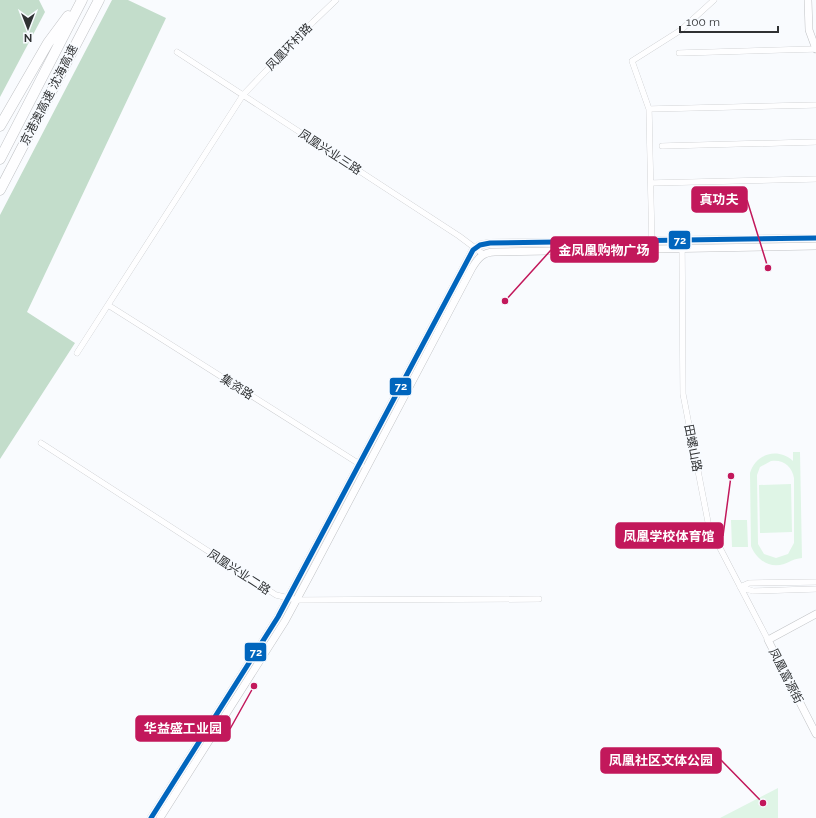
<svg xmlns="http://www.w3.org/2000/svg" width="816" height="818" font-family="Raleway,'Noto Sans SC',sans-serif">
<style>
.green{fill:#dff5e6;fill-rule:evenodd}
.forest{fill:#c3ddcb}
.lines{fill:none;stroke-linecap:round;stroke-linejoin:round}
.minor-casing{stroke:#c0c2c5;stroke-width:6}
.tertiary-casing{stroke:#c0c2c5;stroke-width:8}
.motorway-casing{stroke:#c0c2c5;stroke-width:11}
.minor{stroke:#fefeff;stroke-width:5.5}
.tertiary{stroke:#fefeff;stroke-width:7}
.motorway{stroke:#fefeff;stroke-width:10}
.bus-1-casing{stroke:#f8fbff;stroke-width:8}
.bus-1{stroke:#0065bd;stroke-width:5}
.labels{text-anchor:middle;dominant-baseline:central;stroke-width:3.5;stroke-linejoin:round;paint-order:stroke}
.street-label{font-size:12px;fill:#2f3133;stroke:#f8fbff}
.leader{fill:none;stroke:#c2185b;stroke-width:1.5}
.callout-dot{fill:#c2185b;stroke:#f8fbff;stroke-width:1.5}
.callout{fill:#c2185b;stroke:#c2185b;stroke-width:1.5}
.callout-label{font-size:13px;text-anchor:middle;font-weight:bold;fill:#fff}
.line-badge{stroke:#f8fbff;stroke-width:1.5}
.badge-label{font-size:11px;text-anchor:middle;font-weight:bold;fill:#fff}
</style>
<rect width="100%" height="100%" fill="#f9fbfe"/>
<!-- green -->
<path class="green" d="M793 452H800L802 558C793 559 792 561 784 564 769 569 756 559 751 546L750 473C756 454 777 447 793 461ZM771 461C783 459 792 466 794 478V543L788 554 776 558 764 554 758 544 757 475 760 467Z
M791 484 792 532 760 533 759 485Z
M731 520H747L748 547H732Z
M778 788V818H720Z"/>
<!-- forest -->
<path class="forest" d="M0 0H39L45 12 0 97Z
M112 0H128L166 18 27 312 75 343 0 459V215Z"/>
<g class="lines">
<defs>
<path id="minor" d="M177 52 459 236 483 254
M679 53 816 49
M649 109 816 105
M662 146 816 142
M651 183 816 179
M682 240 683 394 709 527 768 640
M652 249 649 109 632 61 681 30 714 0
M108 305 361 465
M77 353 243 95 313 22 336 0
M41 443 276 595 297 600 539 599
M740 587 749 583 816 582
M740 587 753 591 816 589"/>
<path id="tertiary" d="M808 0 809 30 816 49
M816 614 768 640 816 734
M151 818 278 617 473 250 480 245 490 243 816 238
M160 818 285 621 311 573 472 268C478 258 483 252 495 252L816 246"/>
<path id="motorway" d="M0 126 48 43 68 16
M0 159 82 0
M0 190 99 0"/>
</defs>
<!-- minor casing -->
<use href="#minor" class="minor-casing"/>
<!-- tertiary casing -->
<use href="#tertiary" class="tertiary-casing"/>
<!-- motorway casing -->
<use href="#motorway" class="motorway-casing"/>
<!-- minor -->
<use href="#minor" class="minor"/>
<!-- tertiary -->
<use href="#tertiary" class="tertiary"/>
<!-- motorway -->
<use href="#motorway" class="motorway"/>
<defs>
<path id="bus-1" d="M151 818 278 617 473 250 480 245 490 243 816 238"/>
</defs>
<!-- bus-1 casing -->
<use href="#bus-1" class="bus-1-casing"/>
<!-- bus-1 -->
<use href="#bus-1" class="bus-1"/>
</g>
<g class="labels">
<!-- street labels -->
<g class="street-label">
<text transform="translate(289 47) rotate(-46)">凤凰环村路</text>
<text transform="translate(49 95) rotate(-63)">京港澳高速 沈海高速</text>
<text transform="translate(330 152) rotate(33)">凤凰兴业三路</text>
<text transform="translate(237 387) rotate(32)">集资路</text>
<text transform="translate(693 448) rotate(79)">田螺山路</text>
<text transform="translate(239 572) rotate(33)">凤凰兴业二路</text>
<text transform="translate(786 676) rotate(63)">凤凰富源街</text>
</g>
</g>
<!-- callouts -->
<path class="leader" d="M768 268L747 200M505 301L551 250M731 476L723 536M254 686L230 729M763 803L721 760"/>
<g class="callout-dot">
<circle cx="768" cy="268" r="4"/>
<circle cx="505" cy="301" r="4"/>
<circle cx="731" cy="476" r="4"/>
<circle cx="254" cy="686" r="4"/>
<circle cx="763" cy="803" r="4"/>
</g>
<g class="callout">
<rect x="692" y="187" width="55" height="25" rx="4"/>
<rect x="551" y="237" width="107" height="25" rx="4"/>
<rect x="616" y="523" width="107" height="25" rx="4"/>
<rect x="136" y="716" width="94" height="25" rx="4"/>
<rect x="601" y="748" width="120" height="25" rx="4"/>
</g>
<g class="callout-label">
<text x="719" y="204">真功夫</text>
<text x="604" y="255">金凤凰购物广场</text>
<text x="669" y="541">凤凰学校体育馆</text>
<text x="183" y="733">华益盛工业园</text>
<text x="661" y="765">凤凰社区文体公园</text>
</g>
<g class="line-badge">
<rect x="668" y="230" width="23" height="20" rx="4" fill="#0065bd"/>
<rect x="389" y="377" width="23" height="19" rx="4" fill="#0065bd"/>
<rect x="244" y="642" width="23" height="20" rx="4" fill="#0065bd"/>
</g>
<g class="badge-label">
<text x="680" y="244">72</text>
<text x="401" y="390">72</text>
<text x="256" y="656">72</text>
</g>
<!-- north arrow -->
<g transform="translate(28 28) rotate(180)" stroke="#f8fbff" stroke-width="3" paint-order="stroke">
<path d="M0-3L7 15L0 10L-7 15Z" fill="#2f3133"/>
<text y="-6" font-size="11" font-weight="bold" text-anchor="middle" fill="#2f3133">N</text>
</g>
<!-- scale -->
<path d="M680 26v6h98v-6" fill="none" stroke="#2f3133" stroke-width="2"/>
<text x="686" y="26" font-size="12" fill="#2f3133" stroke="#f8fbff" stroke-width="3" paint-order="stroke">100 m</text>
</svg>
